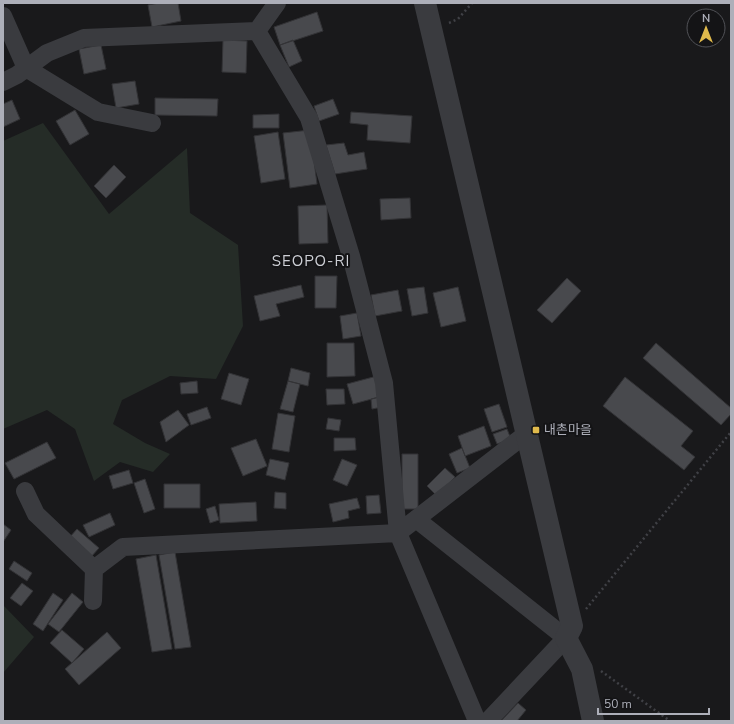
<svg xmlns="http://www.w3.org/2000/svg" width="734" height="724" font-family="'Nunito Sans','Noto Sans KR',sans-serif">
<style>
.green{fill:#252c27}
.building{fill:#48494d;stroke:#333336}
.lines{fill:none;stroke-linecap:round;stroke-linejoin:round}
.path{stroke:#404146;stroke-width:2.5;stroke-dasharray:2 3;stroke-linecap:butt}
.minor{stroke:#3a3b3f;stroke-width:18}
.tertiary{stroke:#3a3b3f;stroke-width:22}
.poi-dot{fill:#e0ba4c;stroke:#141416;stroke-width:1.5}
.labels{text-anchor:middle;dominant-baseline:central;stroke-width:4;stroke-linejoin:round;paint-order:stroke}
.poi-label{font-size:13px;fill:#adafb9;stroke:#141416;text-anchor:start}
.quarter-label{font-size:15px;letter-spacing:1px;fill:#cdcfd5;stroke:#141416}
</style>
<rect width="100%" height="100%" fill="#19191b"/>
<!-- green -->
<path class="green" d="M43 123 109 214 187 148 190 213 238 245 243 326 216 379 170 376 122 400 113 424 145 443 170 454 153 472 120 462 94 481 75 429 47 410 3 429V141Z
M3 605 34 637 3 673Z"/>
<!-- building -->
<path class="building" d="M159 3H178L181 21 152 27 148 5Z
M317 12 323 31 280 45 274 27Z
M223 40 247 41 246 73 222 72Z
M293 40 302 61 289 67 280 45Z
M101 45 106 69 84 74 79 49Z
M135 81 139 104 116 108 112 84Z
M155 98 218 99 217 116 155 115Z
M333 99 339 114 319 121 314 106Z
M12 100 20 119 3 127V104Z
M75 110 89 134 70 145 56 121Z
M351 112 412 116 410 143 367 140 368 125 350 123Z
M279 114V128H253V115Z
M310 130 317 184 290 188 283 133Z
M278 132 285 179 261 183 254 136Z
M344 143 348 155 364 152 367 169 335 174 326 145Z
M114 165 126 177 106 198 94 186Z
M410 198 411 218 381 220 380 199Z
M327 205 328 243 299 244 298 206Z
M315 276H337L336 308H315Z
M567 278 581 291 552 323 537 310Z
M301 285 304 297 276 304 280 316 260 321 254 296Z
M424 287 428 313 412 316 407 289Z
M458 287 466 321 441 327 433 293Z
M398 290 402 311 375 316 371 295Z
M357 313 361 336 343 339 340 316Z
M327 343H354L355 376 327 377Z
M656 343 731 408V414L721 425 643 358Z
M291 368 310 373 308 386 288 381Z
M229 373 249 379 241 405 221 399Z
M377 376 383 396 353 404 347 384Z
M625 377 693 431 681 446 695 457 684 470 603 406Z
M197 381 198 393 181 394 180 383Z
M288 381 300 384 293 412 280 409Z
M326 389H344L345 404 327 405Z
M383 396 382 407 372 409 371 399Z
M499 404 507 427 492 432 484 409Z
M207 407 211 418 191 425 187 414Z
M178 410 189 425 166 442 160 422Z
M278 413 295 416 289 452 272 449Z
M328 418 341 420 339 431 326 429Z
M484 426 491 446 465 456 458 436Z
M507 429 511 439 497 444 493 434Z
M334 438H355L356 450 334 451Z
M256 439 267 466 243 476 231 448Z
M47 442 56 458 14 479 5 463Z
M462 448 470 468 457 473 449 454Z
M402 454H418V509H402Z
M270 459 289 463 285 480 266 475Z
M342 459 357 465 347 486 333 480Z
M445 468 455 477 437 496 427 486Z
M129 470 133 483 113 489 109 476Z
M145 479 155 509 144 513 134 483Z
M164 484H200V508H164Z
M275 492 286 493V509L274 508Z
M379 495 381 513 367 514 366 496Z
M357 498 360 508 348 511 349 518 333 522 329 504Z
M256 502 257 521 220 523 219 504Z
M215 506 219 520 210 523 206 509Z
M110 513 115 525 89 537 83 525Z
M3 524 11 530 3 542Z
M77 529 99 548 91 557 69 538Z
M175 552 191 647 175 649 159 555Z
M156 555 172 649 152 652 136 559Z
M14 561 32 573 27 581 9 569Z
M22 583 33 591 21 606 10 598Z
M53 593 63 600 43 631 33 624Z
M72 593 83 602 59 632 48 624Z
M62 630 84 649 72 663 50 643Z
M107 632 121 648 79 685 65 669Z
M518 703 526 710 517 721H501Z"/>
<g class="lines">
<!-- path -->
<path class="path" d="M449 23 458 19 472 3
M586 609 731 432
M601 671 670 721"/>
<!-- minor -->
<path class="minor" d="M3 16 26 68 98 112 152 123
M257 31 277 3
M3 82 17 75 47 53 84 38 257 31 309 118 351 256 384 383 398 533 477 721
M25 491 36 514 94 569
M416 519 566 638 488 721
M93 601 94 569 123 547 398 533 526 434"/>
<!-- tertiary -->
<path class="tertiary" d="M425 3 572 626 566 638 582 669 593 721"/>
</g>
<!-- markers -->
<rect class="poi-dot" x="532" y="426" width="8" height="8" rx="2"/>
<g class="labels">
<!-- poi labels -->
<g class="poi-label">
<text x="544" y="430">내촌마을</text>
</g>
<!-- quarter labels -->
<g class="quarter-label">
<text x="311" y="261">SEOPO-RI</text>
</g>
</g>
<!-- border -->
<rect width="734" height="724" fill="none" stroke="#adafb9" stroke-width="8"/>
<!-- north arrow -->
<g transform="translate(706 28)"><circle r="19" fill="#141416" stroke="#515257"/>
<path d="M0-3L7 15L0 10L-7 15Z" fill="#e0ba4c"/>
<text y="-6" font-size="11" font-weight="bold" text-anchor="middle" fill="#adafb9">N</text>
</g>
<!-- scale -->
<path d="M598 708v6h111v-6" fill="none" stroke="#adafb9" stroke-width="2"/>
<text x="604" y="708" font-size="12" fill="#adafb9" stroke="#141416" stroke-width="3" paint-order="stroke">50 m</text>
</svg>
